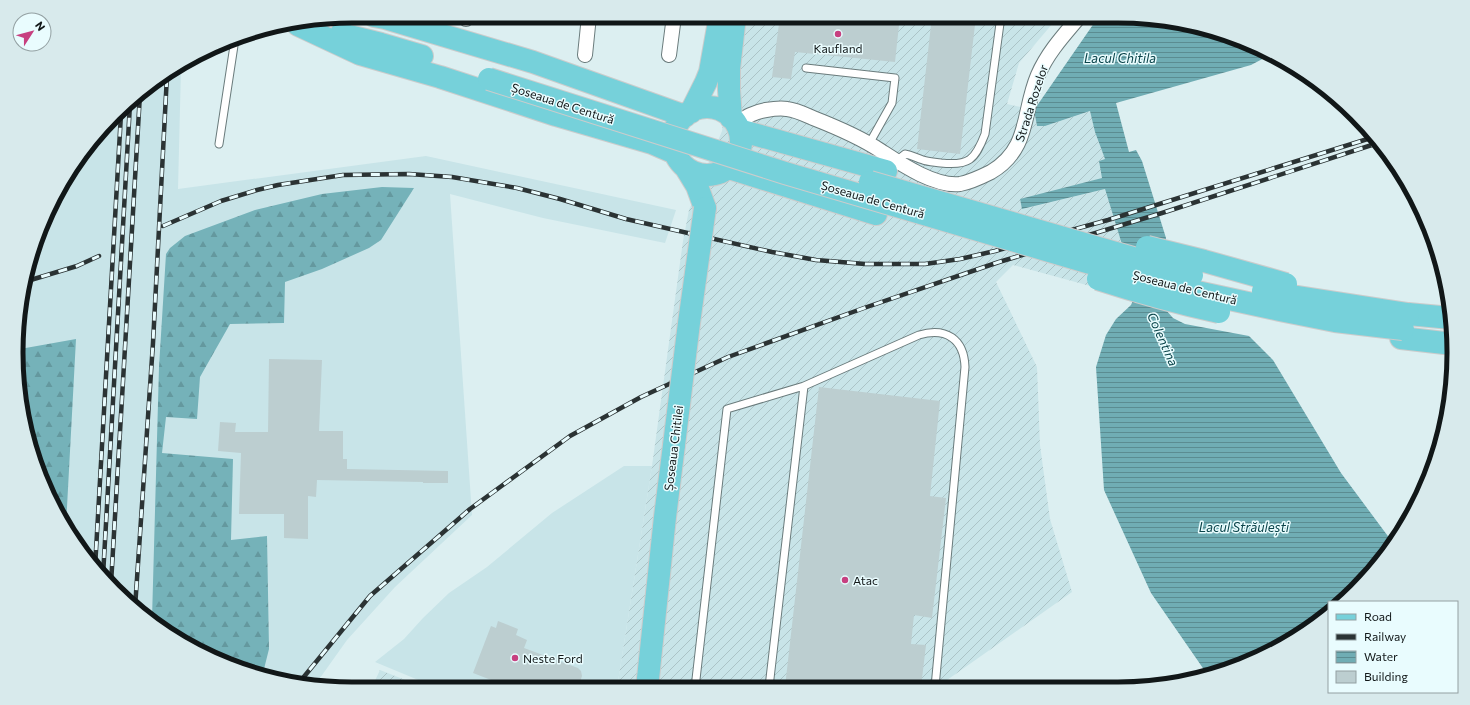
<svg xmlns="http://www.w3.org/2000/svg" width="1470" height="705" font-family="Commissioner,sans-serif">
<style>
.built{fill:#c8e4e8}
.industrial{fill:url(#industrial-furrows)}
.forest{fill:url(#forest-firs)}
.water{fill:url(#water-rules)}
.building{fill:#bcced0}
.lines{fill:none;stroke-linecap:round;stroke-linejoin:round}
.lane-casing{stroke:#6a7b7c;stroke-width:9}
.street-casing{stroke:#6a7b7c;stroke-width:16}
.primary-casing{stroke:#cbcccc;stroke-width:24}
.lane{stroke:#fff;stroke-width:7}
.street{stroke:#fff;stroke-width:14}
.primary{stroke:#76d1da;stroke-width:22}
.rail-casing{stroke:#2b3334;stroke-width:4.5}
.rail{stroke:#e9fcfe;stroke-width:3;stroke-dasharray:9;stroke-linecap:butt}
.primary-bridge-casing{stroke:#cbcccc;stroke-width:24;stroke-linecap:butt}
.primary-bridge{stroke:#76d1da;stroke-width:22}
.poi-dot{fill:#c74080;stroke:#e9fcfe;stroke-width:1.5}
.labels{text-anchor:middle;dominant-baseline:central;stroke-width:3;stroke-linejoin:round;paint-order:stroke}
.poi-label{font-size:12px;fill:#111718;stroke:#e9fcfe;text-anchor:start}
.street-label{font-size:12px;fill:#111718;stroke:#e9fcfe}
.water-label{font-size:13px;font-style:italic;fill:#0a444a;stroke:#e9fcfe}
.rim{fill:none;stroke:#111718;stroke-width:5}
</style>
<defs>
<pattern id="industrial-furrows" width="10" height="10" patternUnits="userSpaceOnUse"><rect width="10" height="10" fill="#c8e4e8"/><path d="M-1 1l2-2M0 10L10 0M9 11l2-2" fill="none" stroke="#abc3c6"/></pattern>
<pattern id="forest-firs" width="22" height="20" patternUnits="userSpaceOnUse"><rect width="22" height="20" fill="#75b2b9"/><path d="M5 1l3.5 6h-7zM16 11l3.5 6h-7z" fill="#64989e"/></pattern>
<pattern id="water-rules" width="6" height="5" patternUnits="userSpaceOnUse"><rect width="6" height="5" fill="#70adb4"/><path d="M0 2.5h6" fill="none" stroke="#5b8c91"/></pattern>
</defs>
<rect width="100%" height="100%" fill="#dceff1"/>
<!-- built -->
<path class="built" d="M181 68 178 189 426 156 676 210 665 243 543 218 450 194 472 515 395 587 347 640 315 685 287 682 224 663 130 605 85 557 51 502 19 396 23 287 42 224 73 166 147 86Z
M624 466H652L617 688 440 689 375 662 404 639 423 618 449 593 487 567 552 513Z"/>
<!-- industrial -->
<path class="industrial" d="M738 16H1059L1019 63 1007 104 1034 110 1037 126H1045L1091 111 1095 132 1105 159 1099 161 1103 178 1020 200 1023 209 1105 189 1124 251 1134 298 1013 265 996 282 1037 367 1040 445 1050 519 1072 592 947 680V687L617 688 652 466 683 241 689 210 722 131Z
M380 670 428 689H371Z"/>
<!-- forest -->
<path class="forest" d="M382 187 414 188 381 240 369 248 322 269 285 282 284 323 230 324 200 377 197 419 166 417 162 453 233 459 231 540 267 536 269 649 264 669 260 674 224 663 152 619 159 367 166 254 170 248 185 236 255 210 322 194Z
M76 339 66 526 51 502 19 396 20 349Z"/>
<!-- water -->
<path class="water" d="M1099 16H1118L1183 23 1246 42 1270 55 1251 65 1116 103 1129 152 1136 150 1142 161 1166 238V310L1173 318 1185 324 1249 336 1273 360 1341 473 1393 543 1385 557 1340 602H1329V613L1323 619 1246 663 1207 674 1151 593 1104 490 1096 367 1106 335 1116 319 1131 305 1134 298 1124 251 1105 189 1022 209 1020 199 1102 178 1099 161 1105 159 1095 132 1090 111 1045 126H1037L1034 110Z"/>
<!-- building -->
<path class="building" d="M780 16H900L895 62 795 52 791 79 772 77Z
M932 16H976L960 154 917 149Z
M269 359 322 360 319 431H343V459H347V469L448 471V483H423V482L317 480 316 497 308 496V539L284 538V514H239L241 453 218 451 220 422 236 423 235 432H268Z
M819 387 940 401 930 496 946 498 932 618 914 615 911 644 926 645 921 687H785Z
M498 621 518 629 516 635 527 640 524 648 578 668 581 671 582 676 578 688H512L473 673 491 626 496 628Z"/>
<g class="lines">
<defs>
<path id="lane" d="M806 68 895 78 892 103 869 144
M219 144 235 39
M896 161 905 154C912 155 916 158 923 160 928 162 935 162 941 163 969 166 975 160 985 134L1001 16
M769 687 804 386
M695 688 727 409 804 386 919 335C946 327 964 339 965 367L935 687"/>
<path id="street" d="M466 19V16
M585 55 589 16
M669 55 674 16
M736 123C746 117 754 112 766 110 772 109 781 108 787 109 796 110 804 114 813 118 836 127 860 137 881 151 901 164 935 187 960 184 971 182 981 177 991 172 1031 148 1022 112 1038 75 1048 52 1064 35 1080 16"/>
<path id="primary" d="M374 16 385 18 533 62 685 116
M298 25 360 54 440 77 556 115 652 143 675 153
M341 34 381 44 422 56
M673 141a34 34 0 1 1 68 0a34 34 0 1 1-68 0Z
M691 112 706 82 710 72 720 16
M731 118 729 90V69L735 16
M739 130 886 171
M686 168 697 186 705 208
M729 168 876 214
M1408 314 1451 318
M1401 338 1453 344
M647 688 665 517 674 445"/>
</defs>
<!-- lane casing -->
<use href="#lane" class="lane-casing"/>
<!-- street casing -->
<use href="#street" class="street-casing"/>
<!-- primary casing -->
<use href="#primary" class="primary-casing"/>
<!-- lane -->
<use href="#lane" class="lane"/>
<!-- street -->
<use href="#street" class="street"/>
<!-- primary -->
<use href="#primary" class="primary"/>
<defs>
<path id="rail" d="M163 226 221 201 257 190 278 185 343 175 409 174 452 177 517 188 560 199 626 219 772 252 816 260 865 264H925L960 259 995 251 1108 220 1374 137
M24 282 77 266 99 256
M95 568 121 114
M103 576 130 104
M111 584 140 94
M135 608 153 343 167 75
M298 684 370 596 470 509 570 436 641 397 728 357 864 308 999 262 1162 213 1378 143"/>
</defs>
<!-- rail casing -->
<use href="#rail" class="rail-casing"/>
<!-- rail -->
<use href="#rail" class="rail"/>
<defs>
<path id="primary-bridge" d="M489 79 785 173 1090 263 1197 292 1280 310 1335 321 1403 329
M870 182 1192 275
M1147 247 1204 261 1286 284
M1098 279C1138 292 1178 303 1219 312
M1263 291 1285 295 1408 314
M674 445 689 323 705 208"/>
</defs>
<!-- primary-bridge casing -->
<use href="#primary-bridge" class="primary-bridge-casing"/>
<!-- primary-bridge -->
<use href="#primary-bridge" class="primary-bridge"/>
</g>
<!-- markers -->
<g class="poi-dot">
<circle cx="838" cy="34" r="4"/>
<circle cx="845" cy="580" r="4"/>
<circle cx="515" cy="658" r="4"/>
</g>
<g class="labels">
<!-- poi labels -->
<g class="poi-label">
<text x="838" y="48" text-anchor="middle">Kaufland</text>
<text x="853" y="580">Atac</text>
<text x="523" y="658">Neste Ford</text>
</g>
<!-- street labels -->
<g class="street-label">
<text transform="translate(563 103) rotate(18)">Șoseaua de Centură</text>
<text transform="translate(1031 103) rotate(-72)">Strada Rozelor</text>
<text transform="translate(873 199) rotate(16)">Șoseaua de Centură</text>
<text transform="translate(1185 287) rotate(14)">Șoseaua de Centură</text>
<text transform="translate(673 448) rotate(-83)">Șoseaua Chitilei</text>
</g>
<!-- water labels -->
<g class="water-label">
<text x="1120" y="58">Lacul Chitila</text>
<text transform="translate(1163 339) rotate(66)">Colentina</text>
<text x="1244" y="527">Lacul Străulești</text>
</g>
</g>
<!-- crop -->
<path d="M0 0H1470V705H0ZM352 23H1118A329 329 0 0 1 1447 352V353A329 329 0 0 1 1118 682H352A329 329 0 0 1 23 353V352A329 329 0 0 1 352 23Z" fill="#d8eaec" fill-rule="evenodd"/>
<path class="rim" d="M352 23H1118A329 329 0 0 1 1447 352V353A329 329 0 0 1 1118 682H352A329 329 0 0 1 23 353V352A329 329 0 0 1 352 23Z"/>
<!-- legend -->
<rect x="1328" y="601" width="130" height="92" fill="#e9fcfe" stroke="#93a0a2"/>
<rect x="1336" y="614" width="20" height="6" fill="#76d1da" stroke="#93a0a2"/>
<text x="1364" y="621" font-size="12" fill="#111718">Road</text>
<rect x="1336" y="634" width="20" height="6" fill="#2b3334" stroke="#93a0a2"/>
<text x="1364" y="641" font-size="12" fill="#111718">Railway</text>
<rect x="1336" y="651" width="20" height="12" fill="url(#water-rules)" stroke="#93a0a2"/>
<text x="1364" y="661" font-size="12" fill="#111718">Water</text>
<rect x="1336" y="671" width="20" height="12" fill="#bcced0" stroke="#93a0a2"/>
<text x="1364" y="681" font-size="12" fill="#111718">Building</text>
<!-- north arrow -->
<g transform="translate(32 32) rotate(54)"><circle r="19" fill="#e9fcfe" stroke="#93a0a2"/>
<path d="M0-3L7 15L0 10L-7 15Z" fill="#c74080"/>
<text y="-6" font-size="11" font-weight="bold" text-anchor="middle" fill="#111718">N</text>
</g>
</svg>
